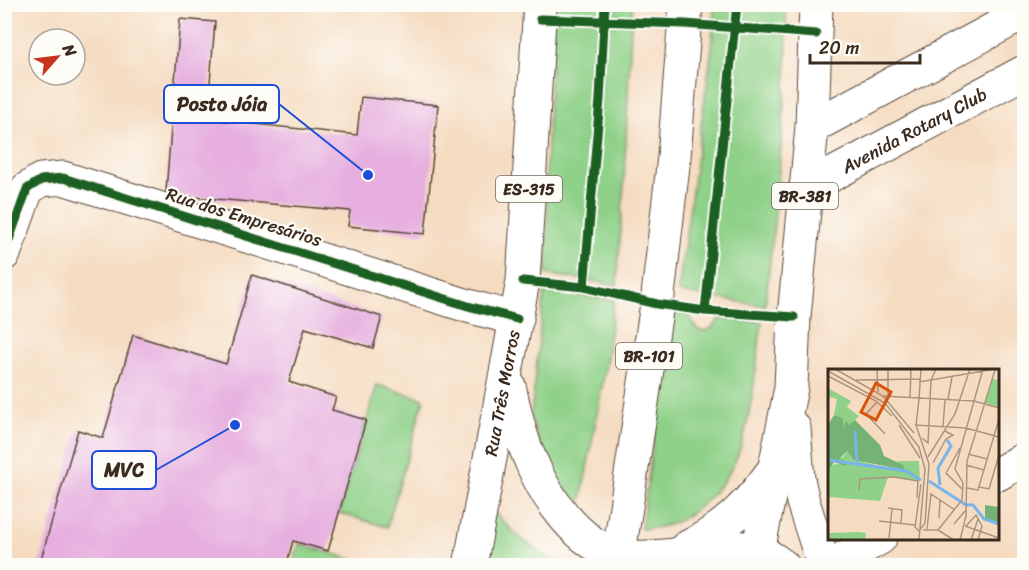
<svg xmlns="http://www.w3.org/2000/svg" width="1029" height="570" font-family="Sriracha,sans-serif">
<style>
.green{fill:#90d189;stroke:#667e54;stroke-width:1.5}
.building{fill:#e6afdf}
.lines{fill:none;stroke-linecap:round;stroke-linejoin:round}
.minor-casing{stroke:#574536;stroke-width:35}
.major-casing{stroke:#574536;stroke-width:35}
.highway-casing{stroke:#574536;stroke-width:35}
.minor{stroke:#fff;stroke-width:33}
.major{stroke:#fff;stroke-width:33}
.highway{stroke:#fff;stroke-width:33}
.cycleway-casing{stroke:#fdfcf7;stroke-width:13}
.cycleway{stroke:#1b5e20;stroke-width:9}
.labels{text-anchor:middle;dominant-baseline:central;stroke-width:4.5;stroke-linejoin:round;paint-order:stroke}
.shield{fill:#fdfcf7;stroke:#75695f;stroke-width:1.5}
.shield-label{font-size:16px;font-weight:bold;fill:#3b2a1e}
.street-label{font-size:18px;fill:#3b2a1e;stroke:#fdfcf7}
.inset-river{fill:none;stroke:#77b5ea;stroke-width:3}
.inset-road{fill:none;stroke:#ab9580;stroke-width:1.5}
.view{fill:#d7540e;fill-opacity:0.15;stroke:#d7540e;stroke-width:3}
.inset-edge{fill:none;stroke:#3b2a1e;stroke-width:3}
.leader{fill:none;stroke:#1d4ed8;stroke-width:2}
.callout-dot{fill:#1d4ed8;stroke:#fdfcf7;stroke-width:2}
.callout{fill:#fdfcf7;stroke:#1d4ed8;stroke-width:2}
.callout-label{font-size:20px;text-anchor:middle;font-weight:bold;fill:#3b2a1e}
</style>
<rect width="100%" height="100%" fill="#fdfcf7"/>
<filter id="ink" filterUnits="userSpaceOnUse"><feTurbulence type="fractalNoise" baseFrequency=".0167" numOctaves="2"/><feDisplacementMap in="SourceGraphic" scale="12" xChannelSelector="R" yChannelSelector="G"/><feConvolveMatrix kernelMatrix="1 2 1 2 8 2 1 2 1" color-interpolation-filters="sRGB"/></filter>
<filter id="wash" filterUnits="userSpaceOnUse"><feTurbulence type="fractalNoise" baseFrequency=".008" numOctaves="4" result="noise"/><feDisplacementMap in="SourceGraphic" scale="24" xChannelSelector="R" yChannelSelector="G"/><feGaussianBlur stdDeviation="1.35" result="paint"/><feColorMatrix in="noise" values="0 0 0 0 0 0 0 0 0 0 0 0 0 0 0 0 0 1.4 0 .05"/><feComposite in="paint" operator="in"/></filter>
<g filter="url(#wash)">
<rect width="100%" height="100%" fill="#f5dcc1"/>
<!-- green -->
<path class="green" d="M554 5H632L624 183 617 285 546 274 548 242 546 163Z
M714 5H785C789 52 785 99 781 146 777 200 771 253 765 306L678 292 712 47Z
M544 292 614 300 606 365 580 506 549 471 531 417Z
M672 312 690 315C694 334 708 337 719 319L762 322C756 364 751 436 730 471 723 483 713 494 703 503 684 521 668 528 641 529Z
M377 385 424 399 387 527 339 513Z
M491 508C512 533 534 552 565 565L480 566Z
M299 544 372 565H293Z"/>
<g id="blocks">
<!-- building -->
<path class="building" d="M180 19 215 22 207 119 357 135 361 97 438 105 425 234 348 226 350 211 182 196 166 191Z
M252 275 382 317 373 348 305 328 289 382 336 397 332 410 366 420 328 551 293 541 286 566H39L78 430 103 438 133 335 226 364Z"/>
</g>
</g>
<g filter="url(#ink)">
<use href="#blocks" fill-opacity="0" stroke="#574536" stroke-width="1.5"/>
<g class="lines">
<defs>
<g id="minor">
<path d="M812 127 1024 13"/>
<path id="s1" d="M805 189 1024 72"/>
<path d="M4 254 27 189 41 180 63 178 468 306 517 319"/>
<path d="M998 474 1024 459"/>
<path d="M830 566 880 538"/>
</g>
<g id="major">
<path d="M509 386C515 412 520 437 531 461 546 498 578 544 619 555 636 559 657 557 674 555 699 552 735 541 760 552 768 555 776 561 783 566"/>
<path d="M794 428 798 479 803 502 824 566"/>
<path d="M686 548C724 529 747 507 772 472"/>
<path id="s2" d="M470 566 523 281 540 4"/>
<path d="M755 566 791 388 794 317 812 127 816 4"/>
</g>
<path id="highway" d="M617 566 657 304 674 157 686 4
M662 566 674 555"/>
</defs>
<!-- minor casing -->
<use href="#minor" class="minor-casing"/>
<!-- major casing -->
<use href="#major" class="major-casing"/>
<!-- highway casing -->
<use href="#highway" class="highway-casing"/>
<!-- minor -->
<use href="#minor" class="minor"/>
<!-- major -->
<use href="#major" class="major"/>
<!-- highway -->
<use href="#highway" class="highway"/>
<defs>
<path id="cycleway" d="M540 19 685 24 816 34
M4 254 27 189 41 180 63 178 468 306 517 319
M523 281 584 287 657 304 705 311 794 317
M584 287 600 99 605 4
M705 311 737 4"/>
</defs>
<!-- cycleway casing -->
<use href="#cycleway" class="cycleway-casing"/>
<!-- cycleway -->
<use href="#cycleway" class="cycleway"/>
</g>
</g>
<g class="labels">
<!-- shield labels -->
<g class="shield">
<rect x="496" y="176" width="66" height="26" rx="4.5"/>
<rect x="772" y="183" width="66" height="26" rx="4.5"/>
<rect x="616" y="343" width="66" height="26" rx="4.5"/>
</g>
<g class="shield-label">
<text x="529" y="189">ES-315</text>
<text x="805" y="196">BR-381</text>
<text x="649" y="356">BR-101</text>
</g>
<!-- street labels -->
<g class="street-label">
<text stroke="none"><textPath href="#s1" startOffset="124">Avenida Rotary Club</textPath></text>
<text transform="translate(244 217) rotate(17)">Rua dos Empresários</text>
<text stroke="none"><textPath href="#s2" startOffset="176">Rua Três Morros</textPath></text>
</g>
</g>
<!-- overview -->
<g transform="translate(828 369)">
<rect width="171" height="171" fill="#f5dcc1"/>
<path d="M164 10 171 11V38L157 34ZM0 19 23 32 19 38 31 47 21 57 18 51 15 59V49L6 46 9 30 2 28 0 37ZM19 81 26 91 73 102 77 101 69 92H91L92 112 60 108 52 132 0 128 1 96 20 94 5 90 15 88ZM0 164 31 163 38 164 37 171H0Z" fill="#90d189"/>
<path d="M6 46 15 49V59L18 51 21 56 27 51 52 76 56 87 75 96 77 101 26 91 19 82 11 90 20 93 18 97 6 93 0 101V56ZM157 136 171 138V155L157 150Z" fill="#74b375"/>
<path class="inset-river" d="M27 62 29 93M0 91 78 102 93 111M101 112 138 136H145L156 150 171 155M112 116 110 99 123 77 119 71"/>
<path class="inset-road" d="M7 0 55 27 86 64M49 0 50 23M60 0V26M0 2 57 34 91 78 97 100 91 171M0 7 48 32 64 47M28 11 92 10M91 13 167 0M55 27 146 32 171 39M82 29 83 0M91 30 93 0M120 30 124 8M49 33 38 45 57 65M71 56 92 89M87 56 138 59 171 68M88 56 101 95 97 154 91 162 87 158 93 115M88 57 91 30M115 57 117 31M94 69 100 74 103 11 108 0M132 79 118 104 135 121M140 85 159 90M100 88 127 45 142 0M105 94 118 70 125 66 117 62M138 96 156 101M151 118 161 120 171 86M139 119 150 121 171 50M31 121 32 110 66 108 90 112 89 129M60 139 74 141 73 154M111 149 112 130M51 152 87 156M126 155 138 141M137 157 171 169M138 157 148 146 154 157 150 171M99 160 103 125 127 141M95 161H110L126 171M110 161 134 131 135 114 127 100 155 0M61 169 64 140M132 171 138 147 139 92 167 1M143 171 150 150"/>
<path class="view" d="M48 14 63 23 48 51 33 43Z"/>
<rect width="171" height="171" class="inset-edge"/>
</g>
<!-- callouts -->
<path class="leader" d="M368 175L279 104M235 425L156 470"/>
<g class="callout-dot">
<circle cx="368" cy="175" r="6"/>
<circle cx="235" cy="425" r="6"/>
</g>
<g class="callout">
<rect x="164" y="85" width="115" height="38" rx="6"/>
<rect x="92" y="451" width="64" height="38" rx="6"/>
</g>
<g class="callout-label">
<text x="222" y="111">Posto Jóia</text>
<text x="124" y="477">MVC</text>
</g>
<!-- margin -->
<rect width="1029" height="570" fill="none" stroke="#fdfcf7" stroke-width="24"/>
<!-- north arrow -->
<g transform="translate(57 57) rotate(62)"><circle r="28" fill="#fdfcf7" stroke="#afa8a0" stroke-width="1.5"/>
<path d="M0-4.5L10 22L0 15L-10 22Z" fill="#c8321e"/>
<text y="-9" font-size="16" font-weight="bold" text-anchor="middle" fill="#3b2a1e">N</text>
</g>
<!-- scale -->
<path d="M810 54v9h110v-9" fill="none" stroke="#3b2a1e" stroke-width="3"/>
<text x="819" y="54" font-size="18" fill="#3b2a1e" stroke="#fdfcf7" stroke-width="4.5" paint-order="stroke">20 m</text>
</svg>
